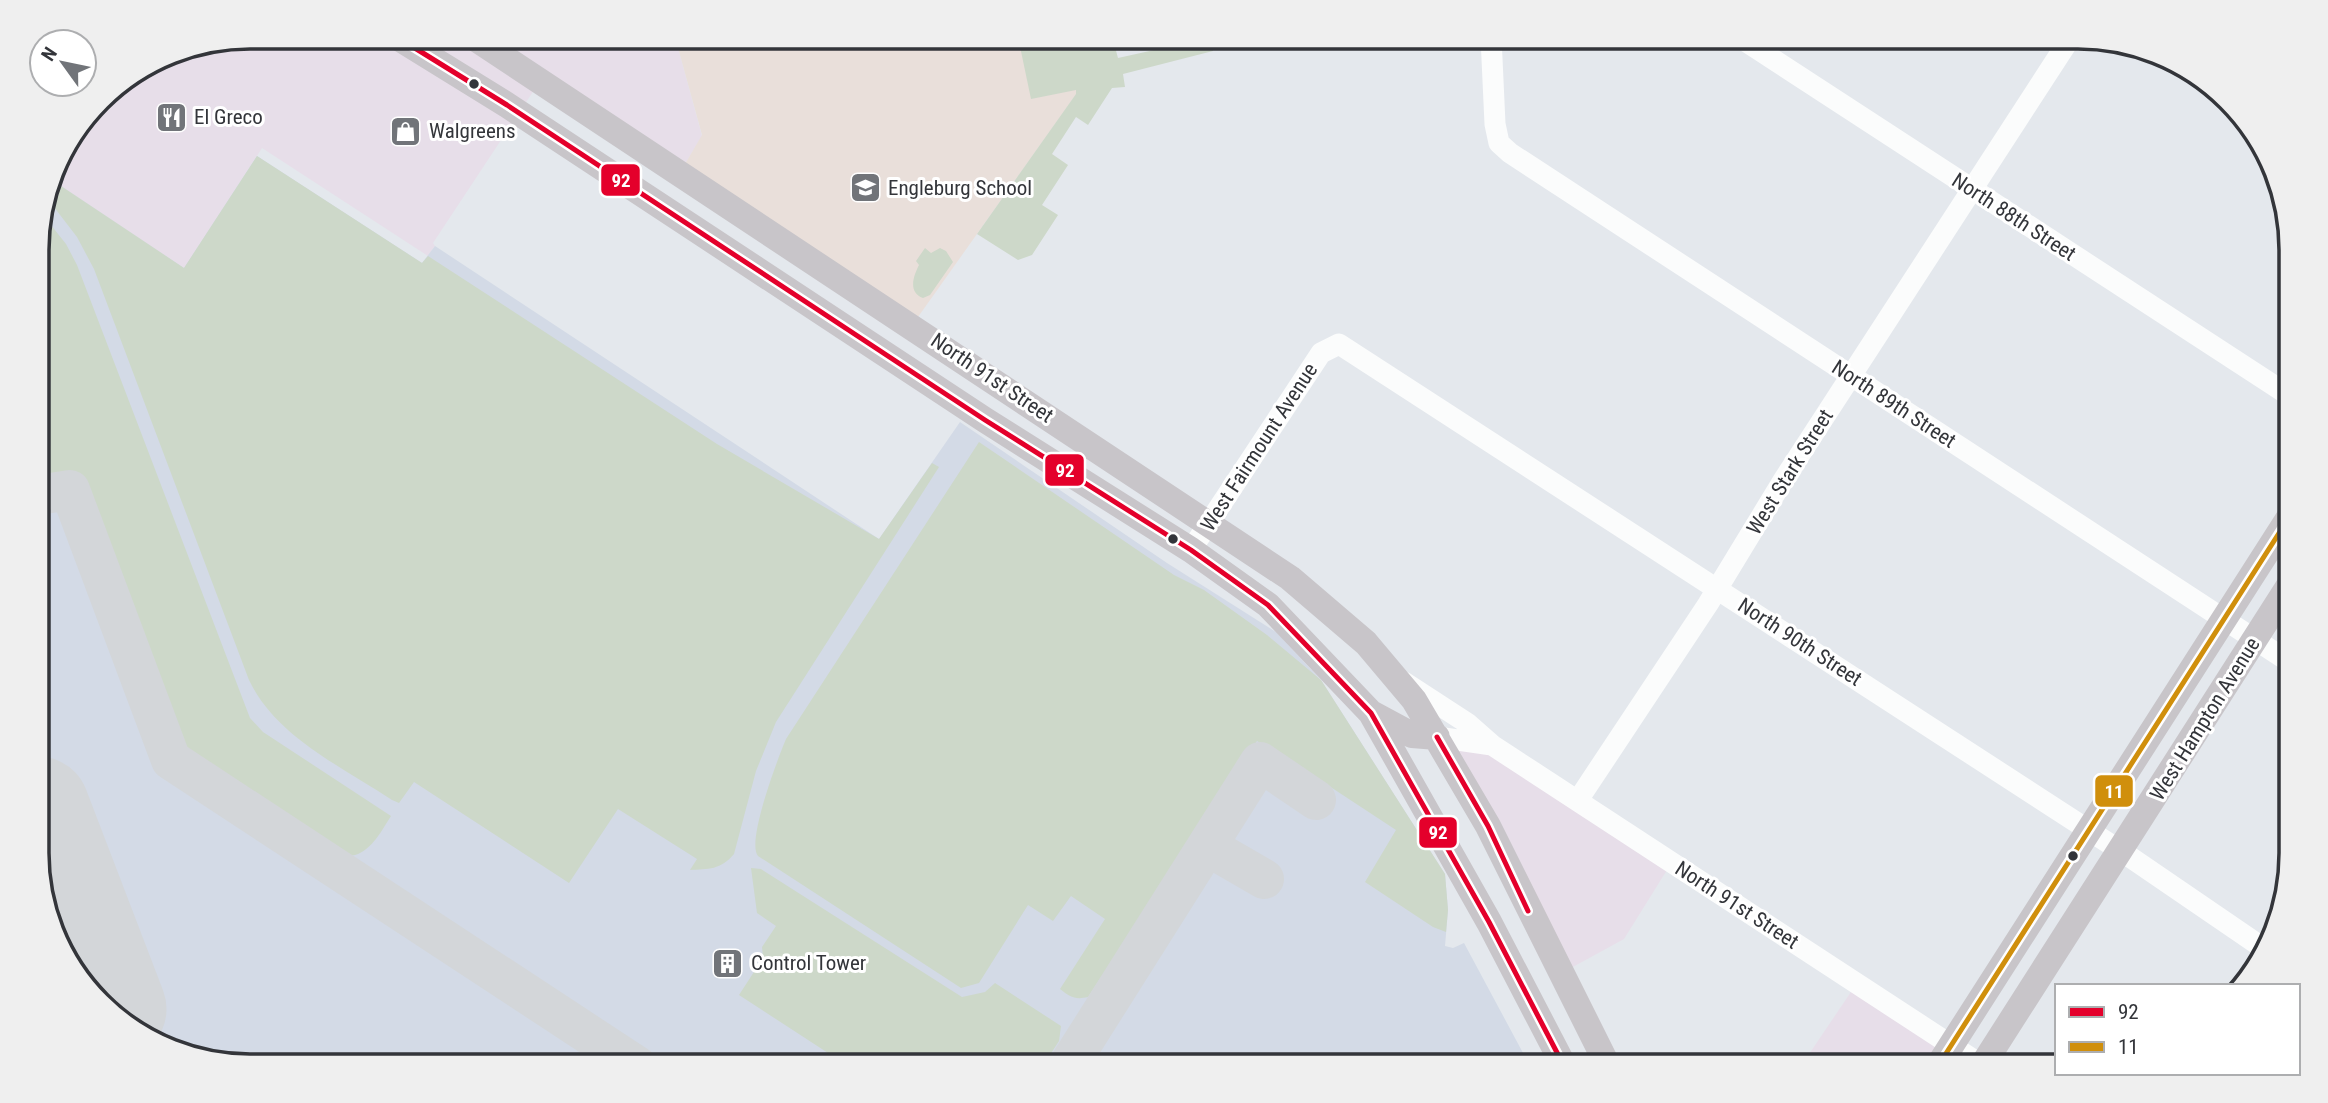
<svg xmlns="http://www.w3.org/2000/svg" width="2328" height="1103" font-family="'Roboto Condensed',sans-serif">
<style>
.commercial{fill:#e7dee9}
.built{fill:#d3dae6}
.education{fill:#e9dfda}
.green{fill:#cdd8c9}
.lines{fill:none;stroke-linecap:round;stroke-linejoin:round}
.taxiway{stroke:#d3d6d9;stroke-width:40}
.runway{stroke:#d3d6d9;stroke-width:103}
.minor{stroke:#fbfcfc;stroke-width:21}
.major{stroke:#c8c5c9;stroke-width:26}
.bus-1-casing{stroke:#fff;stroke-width:10}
.bus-2-casing{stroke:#fff;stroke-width:10}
.bus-1{stroke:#e4002b;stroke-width:5}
.bus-2{stroke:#d08f0c;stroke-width:5}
.bus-dot{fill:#33353a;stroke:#fff;stroke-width:2.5}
.labels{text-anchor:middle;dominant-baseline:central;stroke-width:6;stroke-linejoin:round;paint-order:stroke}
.poi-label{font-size:21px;fill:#33353a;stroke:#fff;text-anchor:start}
.street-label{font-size:21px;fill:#33353a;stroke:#fff}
.rim{fill:none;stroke:#33353a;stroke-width:3.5}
.line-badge{stroke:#fff;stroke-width:2.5}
.badge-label{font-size:19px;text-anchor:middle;font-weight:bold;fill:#fff}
</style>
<rect width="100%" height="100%" fill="#e4e8ed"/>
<!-- commercial -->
<path class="commercial" d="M250 37H675L702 136 685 164 546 72 433 243 435 246 428 256 262 148 184 269 52 180 59 155 109 90 169 53Z
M1437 737 1492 745 1672 862 1624 939 1560 974Z
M1857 983 1952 1045 1938 1066H1801Z"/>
<!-- built -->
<path class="built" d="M257 156 422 263 435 246 879 539 960 422 1167 563 1276 632 1321 680 1445 874 1448 910 1445 946 1453 948 1464 943 1530 1066H250L168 1050 81 982 39 881 37 236 52 180 184 268Z"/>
<!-- education -->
<path class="education" d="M675 37H1084L1080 89 918 317 685 164 702 135Z"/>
<!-- green -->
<path class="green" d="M1018 37H1099L1102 50 1115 47 1118 58 1213 37V51L1123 74 1125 87 1112 88 1088 125 1076 117 1052 154 1068 165 1042 205 1058 215 1032 255 1018 260 977 234 1076 94V90L1031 99Z
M257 156 422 263 428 256 717 444 879 539 932 463 939 467 776 722 756 771 734 854C721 870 708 869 690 870L697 859 618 809 569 883 414 782 399 803 392 800C341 766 276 737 249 680L94 269 77 237 47 198 52 180 184 268Z
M43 215 66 244 77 265 250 718 263 732 391 816C382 830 372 850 355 855 333 861 203 770 185 749 177 740 173 728 167 717L75 473 38 479 37 236Z
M925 248 931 253 940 248 946 251 953 262 930 295 923 298C908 292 913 277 919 265L916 261Z
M979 442 1174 575 1204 590 1267 635 1321 680 1445 874 1448 910 1446 932 1433 927 1365 882 1396 830 1326 784 1323 787 1279 761 1280 754 1257 741 1088 997C1075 1000 1070 997 1060 989L1105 919 1071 896 1053 921 1028 905 979 983 961 988 758 856C746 842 778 758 786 739Z
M751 868 761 869 962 997 985 992 995 983 1061 1026 1059 1041 1043 1066H848L739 995 763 958 762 947 776 926 757 913Z"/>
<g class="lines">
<!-- taxiway -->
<path class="taxiway" d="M38 495 70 490 171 760 637 1066
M1207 846 1264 879
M1068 1066 1260 762 1316 800"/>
<!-- runway -->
<path class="runway" d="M38 808 115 1009"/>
<!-- minor -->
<path class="minor" d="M1491 37 1495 124 1499 143 1510 153 2291 663
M1739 37 2290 396
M1191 550 1321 353 1339 344 2130 857 2266 950
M1404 682 1467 723 1492 745 1983 1066
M1437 737 1492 745
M1578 800 1708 604 1784 479 2071 37"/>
<!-- major -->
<path class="major" d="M397 37 507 105 985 420 1191 550 1268 605 1371 713 1489 922 1564 1066
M473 37 1290 578 1366 643 1414 700 1488 826 1608 1066
M1373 714 1412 735 1437 737
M1938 1066 2290 516
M1982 1066 2290 584"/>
<defs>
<path id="bus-1" d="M397 37 507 105 985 420 1191 550 1268 605 1371 713 1489 922 1564 1066
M1437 737 1488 826 1528 911"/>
<path id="bus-2" d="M1938 1066 2290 516"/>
</defs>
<!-- bus-1 casing -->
<use href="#bus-1" class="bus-1-casing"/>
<!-- bus-2 casing -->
<use href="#bus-2" class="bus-2-casing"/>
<!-- bus-1 -->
<use href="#bus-1" class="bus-1"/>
<!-- bus-2 -->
<use href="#bus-2" class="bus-2"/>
</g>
<!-- icons -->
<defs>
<symbol id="restaurant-square" viewBox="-11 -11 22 22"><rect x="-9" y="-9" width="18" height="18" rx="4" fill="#717479" stroke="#fff"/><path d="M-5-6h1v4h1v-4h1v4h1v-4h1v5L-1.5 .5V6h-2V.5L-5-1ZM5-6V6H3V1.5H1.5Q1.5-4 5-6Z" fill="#fff"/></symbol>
<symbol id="shop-square" viewBox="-11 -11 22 22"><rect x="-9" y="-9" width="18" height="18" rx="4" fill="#717479" stroke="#fff"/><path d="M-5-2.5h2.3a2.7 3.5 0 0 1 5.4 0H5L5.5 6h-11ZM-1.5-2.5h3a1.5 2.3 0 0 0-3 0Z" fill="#fff"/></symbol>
<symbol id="school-square" viewBox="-11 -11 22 22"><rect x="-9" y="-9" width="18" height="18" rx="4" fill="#717479" stroke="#fff"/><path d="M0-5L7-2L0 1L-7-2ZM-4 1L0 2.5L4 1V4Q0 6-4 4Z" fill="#fff"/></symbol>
<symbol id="building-square" viewBox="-11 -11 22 22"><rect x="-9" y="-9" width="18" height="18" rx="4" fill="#717479" stroke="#fff"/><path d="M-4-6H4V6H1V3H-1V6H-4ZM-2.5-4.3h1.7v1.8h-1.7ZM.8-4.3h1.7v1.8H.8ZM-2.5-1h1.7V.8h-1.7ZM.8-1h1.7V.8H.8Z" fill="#fff"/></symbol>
</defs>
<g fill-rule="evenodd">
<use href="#restaurant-square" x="154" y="100" width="35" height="35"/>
<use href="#shop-square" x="388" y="114" width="35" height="35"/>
<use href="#school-square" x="848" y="170" width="35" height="35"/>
<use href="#building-square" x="710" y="946" width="35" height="35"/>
</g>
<!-- markers -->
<g class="bus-dot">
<circle cx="474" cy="84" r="6"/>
<circle cx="1173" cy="539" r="6"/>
<circle cx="2073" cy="856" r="6"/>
</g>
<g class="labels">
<!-- poi labels -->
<g class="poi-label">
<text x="194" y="117">El Greco</text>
<text x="429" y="131">Walgreens</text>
<text x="888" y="188">Engleburg School</text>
<text x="751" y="963">Control Tower</text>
</g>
<!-- street labels -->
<g class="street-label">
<text transform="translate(2014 217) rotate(33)">North 88th Street</text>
<text transform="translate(992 378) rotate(34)">North 91st Street</text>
<text transform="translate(1894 404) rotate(33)">North 89th Street</text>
<text transform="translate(1259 447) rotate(-57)">West Fairmount Avenue</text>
<text transform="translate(1790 472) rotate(-58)">West Stark Street</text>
<text transform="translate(1800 642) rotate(33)">North 90th Street</text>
<text transform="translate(2205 719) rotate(-58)">West Hampton Avenue</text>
<text transform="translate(1737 905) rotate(33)">North 91st Street</text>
</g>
</g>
<!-- crop -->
<path d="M0 0H2328V1103H0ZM250 49H2078A201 201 0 0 1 2279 250V853A201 201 0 0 1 2078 1054H250A201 201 0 0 1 49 853V250A201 201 0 0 1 250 49Z" fill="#efefef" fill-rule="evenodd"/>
<path class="rim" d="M250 49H2078A201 201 0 0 1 2279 250V853A201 201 0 0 1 2078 1054H250A201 201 0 0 1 49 853V250A201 201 0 0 1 250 49Z"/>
<g class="line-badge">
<rect x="600" y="163" width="41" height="34" rx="7" fill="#e4002b"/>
<rect x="1044" y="453" width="41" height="34" rx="7" fill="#e4002b"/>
<rect x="2094" y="774" width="40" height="34" rx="7" fill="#d08f0c"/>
<rect x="1418" y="816" width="40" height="33" rx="7" fill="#e4002b"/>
</g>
<g class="badge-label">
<text x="621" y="187">92</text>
<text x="1065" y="477">92</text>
<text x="2114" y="798">11</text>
<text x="1438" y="839">92</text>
</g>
<!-- legend -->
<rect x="2055" y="984" width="245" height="91" fill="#ffffff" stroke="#adaeb0" stroke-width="2"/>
<rect x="2069" y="1007" width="35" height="10" fill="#e4002b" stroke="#adaeb0" stroke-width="2"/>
<text x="2118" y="1019" font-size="21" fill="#33353a">92</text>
<rect x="2069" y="1042" width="35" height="10" fill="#d08f0c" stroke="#adaeb0" stroke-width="2"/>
<text x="2118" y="1054" font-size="21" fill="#33353a">11</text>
<!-- north arrow -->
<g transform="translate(63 63) rotate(303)"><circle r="33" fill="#ffffff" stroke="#adaeb0" stroke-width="2"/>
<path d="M0-5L12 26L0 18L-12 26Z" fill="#717479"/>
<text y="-10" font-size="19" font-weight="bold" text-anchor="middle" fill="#33353a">N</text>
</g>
</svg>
